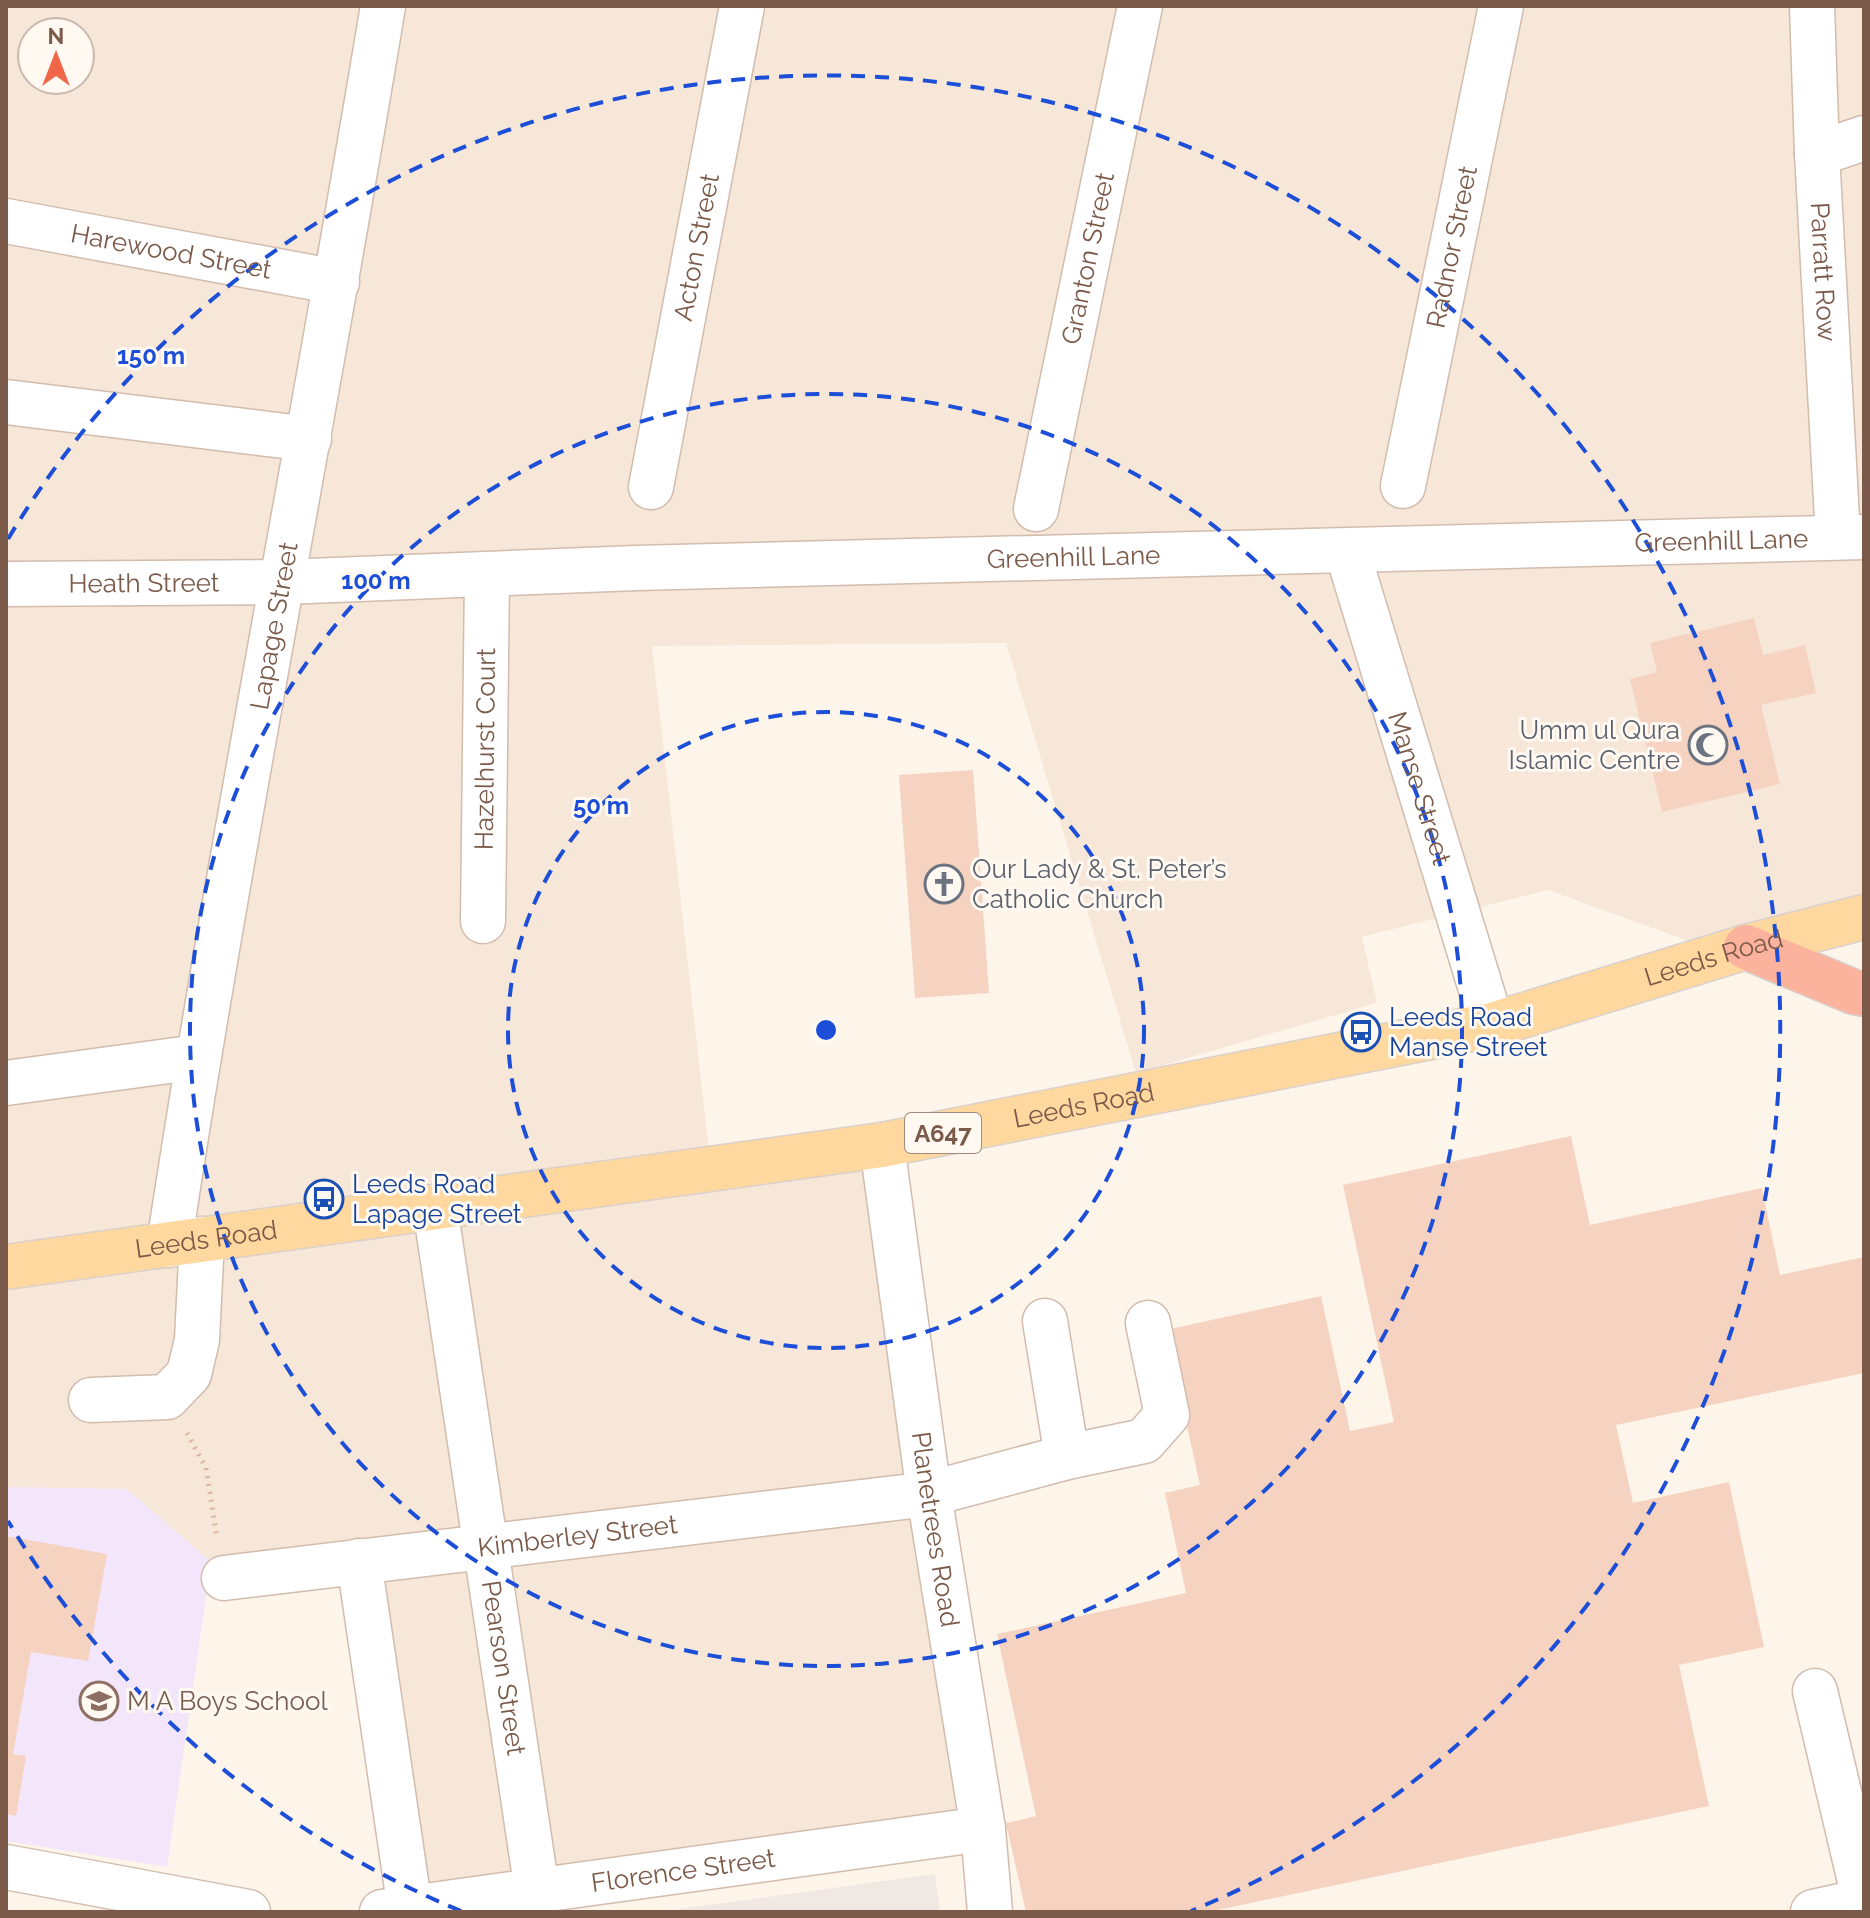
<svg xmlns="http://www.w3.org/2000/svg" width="1870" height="1918" font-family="Raleway,sans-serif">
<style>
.residential{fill:#f6e7d8;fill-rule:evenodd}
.industrial{fill:#efe8e3}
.education{fill:#f3e6fb}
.building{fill:#f5d3c0}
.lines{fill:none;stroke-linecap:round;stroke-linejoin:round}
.minor-casing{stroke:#d2bcae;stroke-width:47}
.major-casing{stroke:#dad1cc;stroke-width:47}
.highway-casing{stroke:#dad1cc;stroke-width:47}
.path{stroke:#dcb6a1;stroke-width:5;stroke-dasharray:2 6;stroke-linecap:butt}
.minor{stroke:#fff;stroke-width:44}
.major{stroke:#ffd8a0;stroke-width:44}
.highway{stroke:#fcb39d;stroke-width:44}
.ring{fill:none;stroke:#1d4ed8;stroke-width:4;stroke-dasharray:14 10}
.labels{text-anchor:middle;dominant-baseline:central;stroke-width:6;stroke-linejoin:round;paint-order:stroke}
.shield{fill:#fff9f2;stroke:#a38a7c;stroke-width:2}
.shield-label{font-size:24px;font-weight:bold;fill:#7c5a4a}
.street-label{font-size:26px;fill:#7c5a4a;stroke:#fff9f2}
.worship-label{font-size:26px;fill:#5b616d;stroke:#fff9f2;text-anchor:end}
.transit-label{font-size:26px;fill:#164399;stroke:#fff9f2;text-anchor:start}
.education-label{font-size:26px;fill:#785e54;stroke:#fff9f2;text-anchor:start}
.centre{fill:#1d4ed8;stroke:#fff9f2;stroke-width:4}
.ring-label{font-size:24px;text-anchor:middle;font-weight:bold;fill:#1d4ed8;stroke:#fff9f2;stroke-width:6;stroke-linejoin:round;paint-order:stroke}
</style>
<rect width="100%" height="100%" fill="#fef5ea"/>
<!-- residential -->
<path class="residential" d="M6 6H1864V917L1724 954 1548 890 1362 937 1377 1003 1136 1073 1006 643 652 646 711 1169 882 1145 983 1829 410 1909 359 1561 224 1578 6 1531ZM32 32H80V80H32Z"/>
<!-- industrial -->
<path class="industrial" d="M935 1874 940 1912H658Z"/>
<!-- education -->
<path class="education" d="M6 1487 127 1489 211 1562 167 1867 6 1841Z"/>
<!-- building -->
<path class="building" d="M1754 618 1763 655 1805 645 1816 693 1761 705 1780 784 1662 812 1630 679 1657 672 1650 643Z
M973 770 989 993 915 998 899 775Z
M1571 1136 1590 1225 1762 1188 1780 1275 1864 1257V1373L1616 1425 1633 1503 1729 1482 1764 1647 1679 1665 1709 1806 1208 1912H1026L1006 1823 1036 1816 997 1634 1186 1593 1165 1493 1200 1485 1166 1330 1321 1296 1350 1431 1394 1422 1343 1185Z
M6 1536 107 1554 88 1661 31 1652 13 1754 26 1756 16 1816 6 1814Z"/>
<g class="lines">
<defs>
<g id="minor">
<path id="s1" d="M1812 6 1817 154 1838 537"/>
<path d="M1817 154 1864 138"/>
<path id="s2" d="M6 221 337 282"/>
<path d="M6 402 309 439"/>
<path id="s3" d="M1403 486 1501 6"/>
<path id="s4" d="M651 487 742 6"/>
<path id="s5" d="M1036 509 1140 6"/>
<path id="s6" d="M1347 551 1492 1025"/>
<path id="s7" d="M6 584 284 582 636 568 1864 537"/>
<path id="s8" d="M483 921 487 575"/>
<path d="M6 1083 198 1057"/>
<path id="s9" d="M882 1145 929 1494 983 1829 990 1912"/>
<path id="s10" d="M435 1207 537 1891"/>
<path id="s11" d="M169 1245C232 831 315 419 383 6"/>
<path d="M1045 1321 1067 1457"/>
<path d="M91 1400 167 1397 189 1374 197 1340 202 1239"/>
<path d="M359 1561 410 1909"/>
<path id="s12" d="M224 1578 929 1494 1067 1457 1144 1441 1167 1415 1148 1323"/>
<path d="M1815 1691 1864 1898"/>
<path d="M6 1867 248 1912"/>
<path id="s13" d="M382 1912 983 1829"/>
<path d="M1813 1912 1864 1901"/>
</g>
<g id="major">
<path id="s14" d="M6 1267 882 1145 1492 1025 1746 947 1864 917"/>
</g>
<path id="highway" d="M1746 947 1854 992 1864 994"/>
</defs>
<!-- minor casing -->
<use href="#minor" class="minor-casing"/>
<!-- major casing -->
<use href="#major" class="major-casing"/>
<!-- highway casing -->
<use href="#highway" class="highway-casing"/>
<!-- path -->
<path class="path" d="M187 1433 206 1468 217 1538"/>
<!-- minor -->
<use href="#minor" class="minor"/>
<!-- major -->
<use href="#major" class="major"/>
<!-- highway -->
<use href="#highway" class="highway"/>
</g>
<!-- distance rings -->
<g class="ring">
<circle cx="826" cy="1030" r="318"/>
<circle cx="826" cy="1030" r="636"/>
<path d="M461 1911A954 954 0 0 1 8 1521M8 539A954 954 0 1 1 1191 1911"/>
</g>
<!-- icons -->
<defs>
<symbol id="mosque-ring" viewBox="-11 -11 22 22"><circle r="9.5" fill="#fff9f2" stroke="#6b7280" stroke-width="1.5"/><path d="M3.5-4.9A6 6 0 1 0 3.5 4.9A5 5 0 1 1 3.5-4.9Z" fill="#6b7280"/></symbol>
<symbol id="church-ring" viewBox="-11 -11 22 22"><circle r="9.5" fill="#fff9f2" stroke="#6b7280" stroke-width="1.5"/><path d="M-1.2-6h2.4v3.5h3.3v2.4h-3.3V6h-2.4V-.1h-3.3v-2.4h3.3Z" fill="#6b7280"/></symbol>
<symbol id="bus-ring" viewBox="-11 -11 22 22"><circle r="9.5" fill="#fff9f2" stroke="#1a4fb4" stroke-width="1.5"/><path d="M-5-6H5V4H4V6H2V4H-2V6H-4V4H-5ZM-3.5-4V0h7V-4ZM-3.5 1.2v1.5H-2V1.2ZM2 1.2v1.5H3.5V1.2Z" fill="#1a4fb4"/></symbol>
<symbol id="school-ring" viewBox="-11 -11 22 22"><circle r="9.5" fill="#fff9f2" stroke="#8d6e63" stroke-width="1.5"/><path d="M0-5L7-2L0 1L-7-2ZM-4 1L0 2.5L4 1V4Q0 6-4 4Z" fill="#8d6e63"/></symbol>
</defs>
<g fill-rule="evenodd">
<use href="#mosque-ring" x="1686" y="723" width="44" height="44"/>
<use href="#church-ring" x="922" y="862" width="44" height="44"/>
<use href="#bus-ring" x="1339" y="1010" width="44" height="44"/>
<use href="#bus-ring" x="302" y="1177" width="44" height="44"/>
<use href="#school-ring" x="77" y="1679" width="44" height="44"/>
</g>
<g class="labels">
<!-- shield labels -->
<rect class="shield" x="905" y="1113" width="76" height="40" rx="6"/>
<g class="shield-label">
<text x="943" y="1133">A647</text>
</g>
<!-- street labels -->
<g class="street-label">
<text stroke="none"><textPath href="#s4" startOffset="244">Acton Street</textPath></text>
<text stroke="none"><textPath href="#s3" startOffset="244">Radnor Street</textPath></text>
<text stroke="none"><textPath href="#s2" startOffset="168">Harewood Street</textPath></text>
<text stroke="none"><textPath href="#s5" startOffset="256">Granton Street</textPath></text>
<text stroke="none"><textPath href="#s1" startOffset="266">Parratt Row</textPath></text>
<text stroke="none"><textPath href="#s7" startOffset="1716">Greenhill Lane</textPath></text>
<text stroke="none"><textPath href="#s7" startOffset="1068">Greenhill Lane</textPath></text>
<text stroke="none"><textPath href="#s7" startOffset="138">Heath Street</textPath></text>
<text stroke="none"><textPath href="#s11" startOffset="628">Lapage Street</textPath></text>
<text stroke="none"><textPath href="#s8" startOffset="172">Hazelhurst Court</textPath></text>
<text stroke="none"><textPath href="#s6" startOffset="248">Manse Street</textPath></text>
<text stroke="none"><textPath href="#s14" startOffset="1738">Leeds Road</textPath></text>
<text stroke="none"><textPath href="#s14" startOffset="1090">Leeds Road</textPath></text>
<text stroke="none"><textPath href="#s14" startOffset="202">Leeds Road</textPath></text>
<text stroke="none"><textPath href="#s9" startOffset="388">Planetrees Road</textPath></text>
<text stroke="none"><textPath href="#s12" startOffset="356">Kimberley Street</textPath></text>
<text stroke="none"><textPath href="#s10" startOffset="466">Pearson Street</textPath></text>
<text stroke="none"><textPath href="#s13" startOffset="304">Florence Street</textPath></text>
</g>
<!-- worship labels -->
<g class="worship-label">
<text x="1680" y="730">Umm ul Qura<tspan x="1680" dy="30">Islamic Centre</tspan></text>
<text x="972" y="869" text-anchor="start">Our Lady &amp; St. Peter’s<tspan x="972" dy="30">Catholic Church</tspan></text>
</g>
<!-- transit labels -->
<g class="transit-label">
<text x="1389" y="1017">Leeds Road<tspan x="1389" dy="30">Manse Street</tspan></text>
<text x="352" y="1184">Leeds Road<tspan x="352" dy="30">Lapage Street</tspan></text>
</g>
<!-- education labels -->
<g class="education-label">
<text x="127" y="1701">M A Boys School</text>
</g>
</g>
<circle cx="826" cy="1030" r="12" class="centre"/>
<g class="ring-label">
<text x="151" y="364">150 m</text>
<text x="376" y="589">100 m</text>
<text x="601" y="814">50 m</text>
</g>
<!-- border -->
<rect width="1870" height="1918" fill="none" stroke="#7c5a4a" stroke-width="16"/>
<!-- north arrow -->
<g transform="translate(56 56)"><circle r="38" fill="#fff9f2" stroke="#cbb9af" stroke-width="2"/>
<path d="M0-6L14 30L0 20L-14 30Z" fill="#ef6748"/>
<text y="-12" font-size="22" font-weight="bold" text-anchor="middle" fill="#7c5a4a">N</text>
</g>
</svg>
